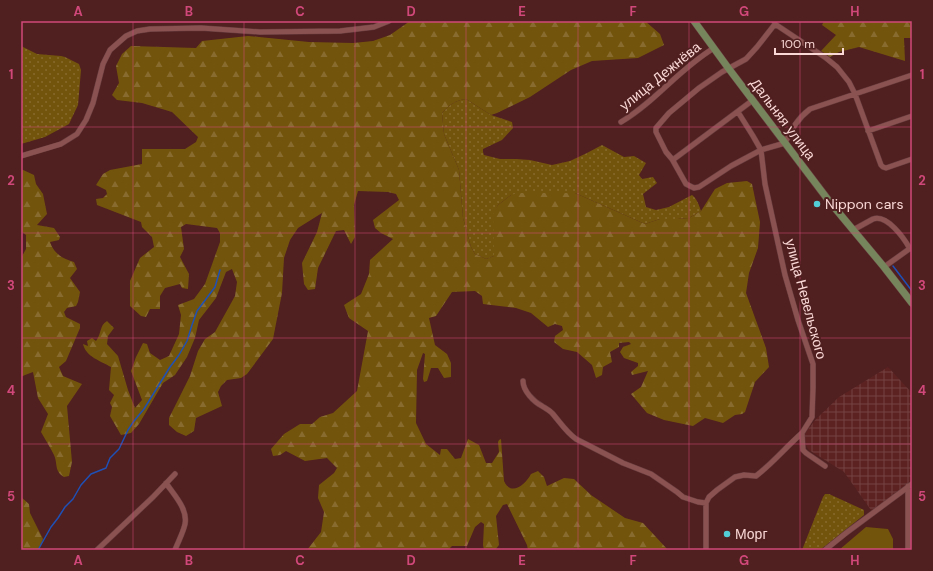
<svg xmlns="http://www.w3.org/2000/svg" width="933" height="571" font-family="'DM Sans',sans-serif">
<style>
.industrial{fill:url(#industrial-grid)}
.grass{fill:url(#grass-dots)}
.forest{fill:url(#forest-firs)}
.park{fill:#73540c}
.lines{fill:none;stroke-linecap:round;stroke-linejoin:round}
.stream{stroke:#1f50b5;stroke-width:1.5}
.minor-casing{stroke:#673c3e;stroke-width:6}
.major-casing{stroke:#673c3e;stroke-width:8}
.minor{stroke:#8a5250;stroke-width:5}
.major{stroke:#77855d;stroke-width:7}
.grid{fill:none;stroke:#d0487a;stroke-width:1;stroke-opacity:0.55}
.poi-dot{fill:#52ccd5;stroke:#501f1f;stroke-width:1.5}
.labels{text-anchor:middle;dominant-baseline:central;stroke-width:4;stroke-linejoin:round;paint-order:stroke}
.street-label{font-size:14px;fill:#f9d8d6;stroke:#501f1f}
.poi-label{font-size:14px;fill:#f9d8d6;stroke:#501f1f;text-anchor:start}
.neatline{fill:none;stroke:#d0487a;stroke-width:1.5}
.grid-label{font-size:13px;text-anchor:middle;font-weight:bold;fill:#d0487a}
</style>
<defs>
<pattern id="industrial-grid" width="8" height="8" patternUnits="userSpaceOnUse"><rect width="8" height="8" fill="#5c2222"/><path d="M0 4h8M4 0v8" fill="none" stroke="#744141"/></pattern>
<pattern id="grass-dots" width="8" height="8" patternUnits="userSpaceOnUse"><rect width="8" height="8" fill="#73540c"/><path d="M2 2h.1M6 6h.1" fill="none" stroke="#886c2f" stroke-width="1.8" stroke-linecap="round"/></pattern>
<pattern id="forest-firs" width="22" height="20" patternUnits="userSpaceOnUse"><rect width="22" height="20" fill="#73540c"/><path d="M5 1l3.5 6h-7zM16 11l3.5 6h-7z" fill="#886c2f"/></pattern>
</defs>
<rect width="100%" height="100%" fill="#501f1f"/>
<!-- industrial -->
<path class="industrial" d="M888 367 912 393V484L873 513 844 472 809 450 804 442 805 433 816 419 839 397Z"/>
<!-- grass -->
<path class="grass" d="M21 46 37 54 61 56 65 57 79 64 81 70 78 105 69 124 45 137 21 144Z
M466 99 491 115 512 122 513 128 502 140 483 149V152L484 155 500 159H516L530 160 552 165 570 161 587 153 602 145 624 157 634 156 646 163 639 175 642 179 653 177 657 183 643 194 646 207 656 210 669 207 692 195C697 199 699 205 701 211L689 218 677 219H660L645 224 575 193 511 195 498 205 494 214V256L486 259 475 254 471 247 463 218 459 170 444 134 442 113C449 105 456 100 466 99Z
M825 494H829L864 510V515L820 550H802L823 497Z"/>
<!-- forest -->
<path class="forest" d="M410 21H645L660 34 664 45 638 58 592 61 571 70 530 97 497 113 491 115 466 99C456 100 449 105 442 113L444 134 459 170 463 218 471 247 475 254 486 259 494 256 493 214 498 205 511 195 518 193H575L645 224 660 219H677L689 218 701 211 715 189 727 183 747 181 752 184 760 222 758 248 749 273 746 293 766 348 769 367 755 382 745 412 742 414 735 415 723 423 705 418 693 426 664 420 647 413 631 394 641 387 648 371 632 375 631 372 638 366V363L624 358 620 352 623 347 631 344 629 342 619 343V347L610 352 612 362 603 367 602 375 596 378 592 365 577 352 563 349 554 342 555 336 563 330 562 326 555 324 548 327 531 313 516 308 483 304 482 296 475 291 452 292 436 316 429 318 435 345 447 354 451 363V377L444 378 438 368H431L427 381 424 382 423 379 425 354 423 353 417 370 416 423 426 444 440 455 441 449H447L455 459 461 458 468 439 479 445 486 463H492L499 452 498 442 499 440 501 439 504 481C511 497 526 484 531 474L538 471 544 477 547 486 564 478 574 479 591 495 625 518 643 523 668 550H528L527 545 507 504 503 505 496 516 499 545 495 550H484L483 545 484 524 481 522 475 527 467 546H452L448 550H307L321 532 324 512 318 498 319 485 334 473 337 468 327 458 305 461 286 451 280 455 273 456 271 449 284 434 300 424H312L320 417 333 413 357 391 368 331 349 318 344 305 361 294 369 274 370 260 393 239 381 233 375 228 373 220 399 200 396 194 388 192 358 191 354 205 355 237 351 244 344 230 336 231 318 268 315 289 308 290 304 284 302 263 317 232 322 213 298 228 290 240 284 258 282 293 273 339 247 374 241 378 227 380 221 386 218 392 222 406 196 418 194 431 186 436 177 432 169 425V418L190 376 198 351 205 339 215 332 235 296 237 282 232 269 226 272 216 298 199 320 195 338 187 357 175 375 163 383 139 424 131 433 121 435 110 416 112 407 110 403 114 395 109 390 111 367C101 361 86 357 83 344L88 346 87 341 92 338 96 341C102 333 99 326 107 321L114 328 108 336 107 344 118 356 128 390 135 408 142 400 131 371 136 357 143 343 147 344 150 353 160 360 169 356 179 334 181 315 178 305 194 299 205 284 220 242V233L217 228 186 224 181 227 184 249 180 257 189 274 188 289 182 288 180 284 165 288 160 296V309H150L146 317 141 316 130 306V281L140 258 154 247 152 237 142 227 141 222 97 205 96 199 103 198 107 194 106 190 96 185 103 174 110 170 142 164V149H185L196 142 198 137 172 112 142 103 117 100 112 95 119 83 116 66 122 54 131 46 196 48 202 41 248 36 309 42 353 43 373 41 390 35Z
M824 21H912V38H904L905 61 859 47 839 52 830 57 821 51 836 35 822 25Z
M21 169 34 175 36 184 43 194 47 214 37 225 54 228 60 237 59 240 50 242C54 254 63 259 74 262L77 269 70 278 80 292 78 302 76 306 67 308 64 312 66 317 80 324V328L66 361 59 367 63 376 82 384 67 406 72 462 69 476 64 477C54 471 58 464 54 455 50 447 45 439 41 432L48 414 38 398 33 372 25 375 21 377V258L26 249V235L21 231Z
M21 497 29 504 30 513 43 539 40 548 38 550H21Z"/>
<!-- park -->
<path class="park" d="M866 527 888 529 893 539V550H839Z"/>
<g class="lines">
<!-- stream -->
<path class="stream" d="M893 266 912 291
M38 550 51 527 58 518 65 507 73 499 81 485 91 474 106 468 110 458 119 449 128 430 134 421 144 409 170 367 179 355 187 341 192 325 197 311 215 287 220 270"/>
<defs>
<path id="minor" d="M774 21 775 24 826 58 837 67 849 82 855 94 881 165 883 167 886 168 912 159
M753 100 674 159H672L666 152 656 132V128L669 113 699 88 722 72 746 59 757 47 775 24
M621 122C655 102 679 69 714 48
M868 131 912 116
M21 156 61 144 77 134 86 120 93 103 103 64 110 50 126 36 137 31 150 29 201 28 260 32 340 31 374 27 389 21
M672 159 686 184 694 188 699 187 731 166 761 150 753 136 738 112
M853 230 873 219C887 214 904 238 910 249
M884 267 912 247
M523 381C523 391 534 402 542 406 545 408 549 410 552 413 560 422 566 432 576 439L623 463 651 474 677 492 683 497 698 502 706 503
M825 466 806 453 803 450 802 433 812 417 813 388V364L798 320 785 275 765 184 761 150 785 143C792 129 797 119 810 109L912 75
M166 483C174 495 188 509 185 524 183 533 178 542 175 550
M908 486V550
M97 550 153 497 175 474
M706 550V503L709 497 717 490 735 477 744 475 756 476C773 463 786 447 802 433
M825 550 846 533 912 484"/>
<path id="major" d="M694 21 729 69 829 201 884 267 912 303"/>
</defs>
<!-- minor casing -->
<use href="#minor" class="minor-casing"/>
<!-- major casing -->
<use href="#major" class="major-casing"/>
<!-- minor -->
<use href="#minor" class="minor"/>
<!-- major -->
<use href="#major" class="major"/>
</g>
<!-- grid -->
<path class="grid" d="M133 21V550M244 21V550M355 21V550M466 21V550M578 21V550M689 21V550M800 21V550M21 127H912M21 233H912M21 338H912M21 444H912"/>
<!-- markers -->
<g class="poi-dot">
<circle cx="817" cy="204" r="4"/>
<circle cx="727" cy="534" r="4"/>
</g>
<g class="labels">
<!-- street labels -->
<g class="street-label">
<text transform="translate(660 76) rotate(-39)">улица Дежнёва</text>
<text transform="translate(783 119) rotate(53)">Дальняя улица</text>
<text transform="translate(806 299) rotate(75)">улица Невельского</text>
</g>
<!-- poi labels -->
<g class="poi-label">
<text x="825" y="204">Nippon cars</text>
<text x="735" y="534">Морг</text>
</g>
</g>
<!-- border -->
<rect width="933" height="571" fill="none" stroke="#501f1f" stroke-width="44"/>
<!-- scale -->
<path d="M775 48v6h68v-6" fill="none" stroke="#f9d8d6" stroke-width="2"/>
<text x="781" y="48" font-size="12" fill="#f9d8d6" stroke="#501f1f" stroke-width="3" paint-order="stroke">100 m</text>
<rect x="22" y="22" width="889" height="527" class="neatline"/>
<g class="grid-label">
<text x="78" y="16">A</text>
<text x="189" y="16">B</text>
<text x="300" y="16">C</text>
<text x="411" y="16">D</text>
<text x="522" y="16">E</text>
<text x="633" y="16">F</text>
<text x="744" y="16">G</text>
<text x="855" y="16">H</text>
<text x="11" y="79">1</text>
<text x="922" y="79">1</text>
<text x="11" y="185">2</text>
<text x="922" y="185">2</text>
<text x="11" y="290">3</text>
<text x="922" y="290">3</text>
<text x="11" y="395">4</text>
<text x="922" y="395">4</text>
<text x="11" y="501">5</text>
<text x="922" y="501">5</text>
<text x="78" y="565">A</text>
<text x="189" y="565">B</text>
<text x="300" y="565">C</text>
<text x="411" y="565">D</text>
<text x="522" y="565">E</text>
<text x="633" y="565">F</text>
<text x="744" y="565">G</text>
<text x="855" y="565">H</text>
</g>
</svg>
